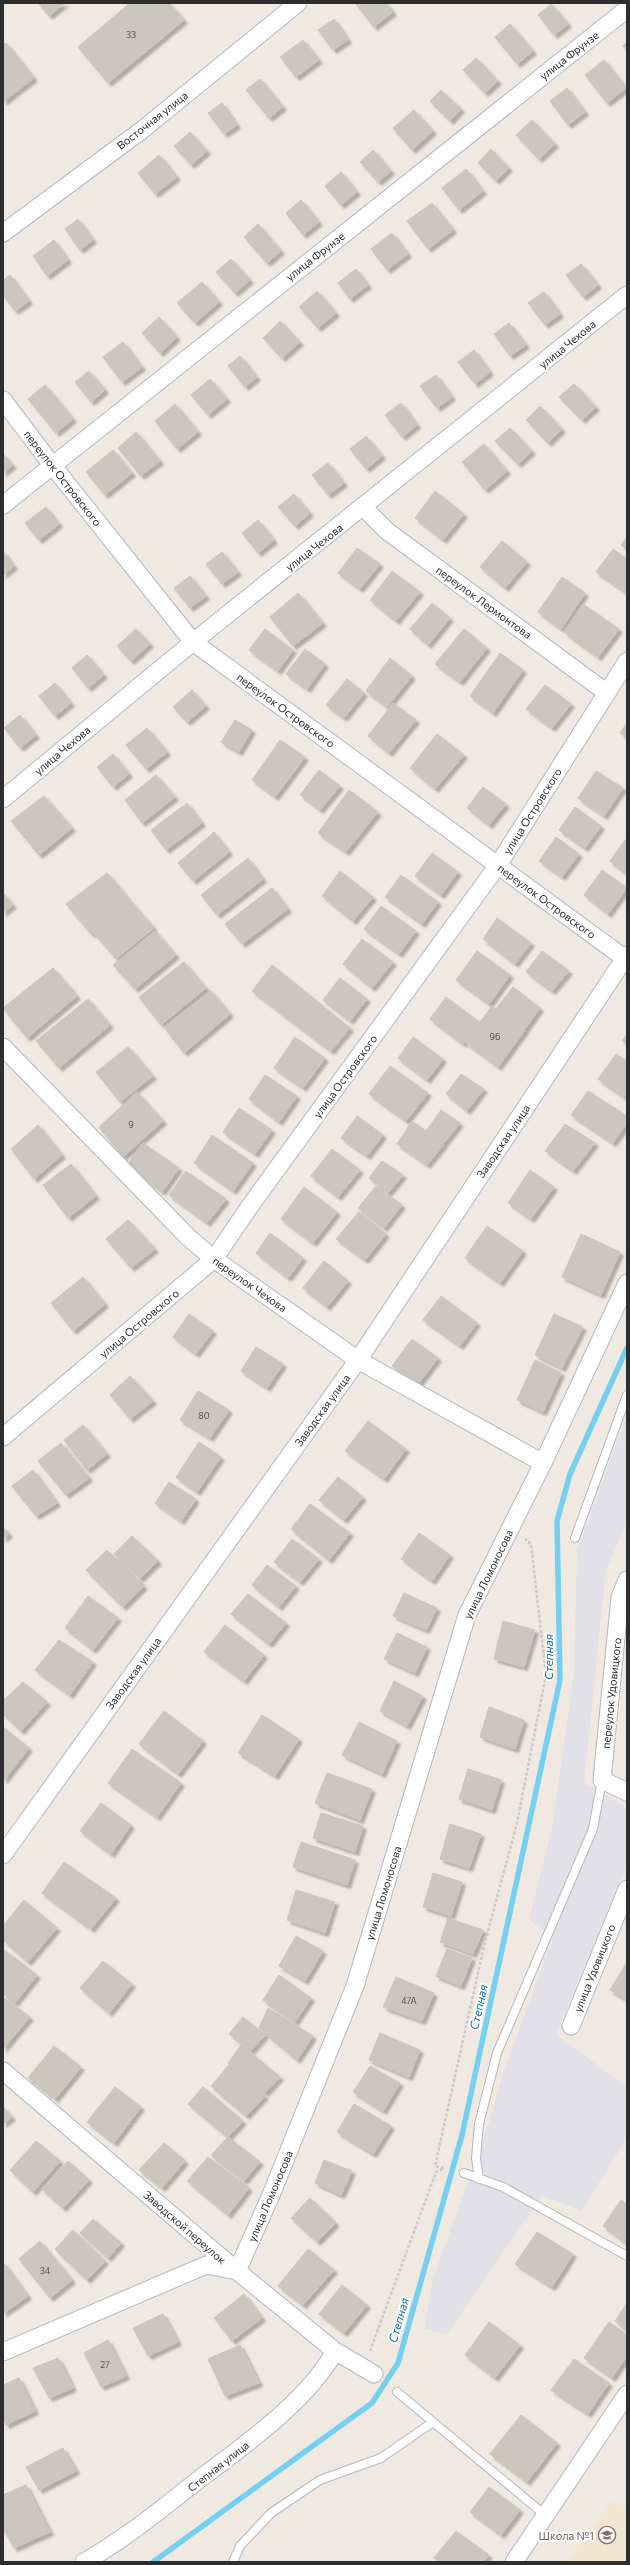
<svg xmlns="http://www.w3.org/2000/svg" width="630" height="2565" font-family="Commissioner,sans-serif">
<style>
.industrial{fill:#e3e1e8}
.education{fill:#f0e6d1}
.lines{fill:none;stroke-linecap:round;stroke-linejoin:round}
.stream{stroke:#75cff0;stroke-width:5.5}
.building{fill:#cbc7bf;stroke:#cbc5ba;filter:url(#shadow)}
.service-casing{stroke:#b4b7c1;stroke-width:10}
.minor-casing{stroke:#b4b7c1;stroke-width:19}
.path{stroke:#c9c9c9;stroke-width:2.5;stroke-dasharray:3 2;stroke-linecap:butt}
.service{stroke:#fff;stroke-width:8}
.minor{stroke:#fff;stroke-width:17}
.labels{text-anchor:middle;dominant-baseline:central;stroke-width:4;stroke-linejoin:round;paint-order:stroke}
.number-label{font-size:9px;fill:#555452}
.street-label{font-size:11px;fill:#2e2e2e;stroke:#fff}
.education-label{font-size:11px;fill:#785e54;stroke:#fff;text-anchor:end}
.water-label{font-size:12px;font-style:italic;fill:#0d6fa3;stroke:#fff}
</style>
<defs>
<filter id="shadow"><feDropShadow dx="3.5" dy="3.5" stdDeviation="1" flood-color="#0004"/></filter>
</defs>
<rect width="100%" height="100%" fill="#efe9e1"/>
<!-- industrial -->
<path class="industrial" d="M627 1414V1522L606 1571 584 1783 627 1808V1865L556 2034 627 2088V2138L581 2211 542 2195 447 2334 424 2329 433 2279 489 2123 503 2073 553 1938 529 1920 552 1828 574 1672 577 1551Z"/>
<!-- education -->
<path class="education" d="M612 2500 627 2509V2562H567Z"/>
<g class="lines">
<!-- stream -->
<path class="stream" d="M153 2562 372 2403 398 2363 462 2135 560 1680 557 1521 570 1474 627 1348"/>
</g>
<!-- building -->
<path class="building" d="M38 3H65L49 16Z
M130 3H169L184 20 108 83 78 47Z
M355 3H386L393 12 374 27Z
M551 4 568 24 554 35 538 15Z
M334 19 348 40 333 50 318 30Z
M510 24 533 51 517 64 495 37Z
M303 40 319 60 296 77 280 57Z
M627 42V51L623 46Z
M6 43 34 78 3 102V45Z
M476 58 498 81 485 93 463 70Z
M604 60 626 88 607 103 585 75Z
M260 79 283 107 269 118 246 90Z
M567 88 585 112 568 125 550 101Z
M441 90 461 109 450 121 430 101Z
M222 103 237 125 224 134 208 113Z
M414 110 433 131 412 150 393 128Z
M532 120 555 144 539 159 516 135Z
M190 132 207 151 191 165 174 146Z
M491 149 509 168 496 181 478 163Z
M373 150 391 171 378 182 360 162Z
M159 155 177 177 155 194 138 173Z
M466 169 483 191 459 210 442 188Z
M341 172 357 192 341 205 325 186Z
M301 200 319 222 303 235 286 213Z
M432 203 453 230 428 249 407 221Z
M78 219 93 240 80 250 65 229Z
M258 224 281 251 267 263 244 237Z
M392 233 408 254 387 270 371 249Z
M54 240 68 260 47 276 33 256Z
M231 259 250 280 235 293 216 272Z
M581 264 598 285 583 297 566 275Z
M356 269 368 285 350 299 338 283Z
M10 275 29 301 15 311 3 295V280Z
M202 282 219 302 195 323 177 303Z
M317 291 336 313 318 328 299 307Z
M544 292 560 314 545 325 528 303Z
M159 317 177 337 160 353 142 333Z
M280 321 300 342 282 358 263 338Z
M509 323 526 345 510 356 494 334Z
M123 342 142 367 122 382 103 357Z
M474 350 490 372 475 384 458 362Z
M240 356 257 377 245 387 228 366Z
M89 371 105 390 91 402 75 382Z
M436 375 452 397 437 408 420 386Z
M210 379 227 399 208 415 191 395Z
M574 384 596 407 582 420 559 397Z
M45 385 73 419 56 433 28 399Z
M401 403 417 425 402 437 385 415Z
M175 404 198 432 177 449 155 421Z
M540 406 562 429 548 443 526 420Z
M510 428 532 451 518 464 495 441Z
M136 432 160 461 141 476 118 448Z
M366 436 382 456 366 469 350 449Z
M484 444 507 471 485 490 462 462Z
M113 450 132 473 105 495 86 472Z
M3 454 13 465 3 473Z
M328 463 344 483 328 495 312 475Z
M435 491 464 514 443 540 415 518Z
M294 494 310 513 295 526 278 507Z
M46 507 59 524 39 540 25 523Z
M258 520 274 540 258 553 242 533Z
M627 537V549L621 545Z
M502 541 527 562 505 588 480 567Z
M357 548 380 564 360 589 338 573Z
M613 549 627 559V593L596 572Z
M3 551 14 566 3 575Z
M222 552 238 572 222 584 206 564Z
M392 571 420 592 396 621 370 600Z
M190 576 206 596 190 608 174 588Z
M562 577 585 593 561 629 538 612Z
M298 593 323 623 293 646 270 617Z
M432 603 450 618 428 645 410 629Z
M583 604 619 629 598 657 564 632Z
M136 629 150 644 131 661 117 646Z
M265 629 293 650 278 671 249 650Z
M464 629 487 648 460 682 435 664Z
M305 649 325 664 307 689 286 674Z
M500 653 523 670 493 713 470 696Z
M87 655 104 675 88 688 72 668Z
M390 658 412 676 387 707 366 691Z
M347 679 364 693 344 718 326 705Z
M55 683 71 703 55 716 39 696Z
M545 685 571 704 552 728 526 709Z
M192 690 206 706 187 722 173 707Z
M393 703 416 720 389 753 368 736Z
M20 715 36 735 20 748 4 728Z
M235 720 252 730 239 752 221 742Z
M627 723V737L620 733Z
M147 728 167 752 146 769 126 745Z
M437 734 464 755 435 789 410 768Z
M280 740 305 757 275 797 252 780Z
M113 754 129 774 113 787 97 767Z
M319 770 340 786 320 810 300 795Z
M596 771 623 788 604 816 578 798Z
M156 775 175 797 142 823 125 800Z
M483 787 506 804 489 825 467 808Z
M349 790 378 812 346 852 318 833Z
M44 796 72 828 39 855 11 821Z
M187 803 202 823 166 850 151 830Z
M575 807 601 826 585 848 559 830Z
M214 832 229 852 193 881 178 863Z
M556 837 579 854 562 877 539 861Z
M625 840 627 841V874L610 861Z
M432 853 458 872 441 895 415 876Z
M248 858 263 879 217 915 201 895Z
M602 870 627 888 608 914 584 895Z
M340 871 373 897 353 921 322 896Z
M107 873 132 903 91 934 66 904Z
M401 875 438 902 422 924 385 897Z
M272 888 288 909 242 944 225 924Z
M3 893 13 905 3 913Z
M132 903 154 928 116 959 94 933Z
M381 906 416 931 399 954 364 929Z
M497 918 531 943 515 964 483 939Z
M155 931 176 955 135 989 113 965Z
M362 939 393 962 372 988 343 964Z
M477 951 510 975 489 1004 456 980Z
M542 951 569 971 552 991 526 972Z
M184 962 206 988 161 1025 139 997Z
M272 965 350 1028 331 1051 252 991Z
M53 968 77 996 27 1038 3 1008Z
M340 978 367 999 350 1021 323 1000Z
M513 987 540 1008 525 1029 496 1009Z
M211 991 230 1014 184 1053 164 1027Z
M446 997 479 1022 463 1044 430 1019Z
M88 999 110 1025 59 1068 36 1041Z
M492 1006 525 1030 498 1067 465 1042Z
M627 1034V1044L622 1041Z
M295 1037 325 1058 303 1088 274 1068Z
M413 1037 443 1059 427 1080 398 1058Z
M128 1047 153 1076 120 1102 96 1072Z
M616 1054 627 1061V1094L624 1097 598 1079Z
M390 1066 428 1093 406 1121 369 1094Z
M461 1074 484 1089 467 1111 446 1094Z
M265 1075 297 1096 279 1122 249 1099Z
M588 1091 627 1116V1123L613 1143 571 1115Z
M137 1092 163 1121 123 1157 99 1127Z
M239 1108 272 1130 255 1154 223 1132Z
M441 1110 460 1123 444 1143 426 1131Z
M357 1116 383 1135 367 1156 341 1138Z
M412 1121 444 1144 427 1165 397 1144Z
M565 1124 595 1143 573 1171 545 1151Z
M38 1125 62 1155 34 1179 11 1149Z
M212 1135 253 1163 233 1191 194 1163Z
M143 1143 179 1168 162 1192 127 1165Z
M332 1149 360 1170 338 1197 311 1176Z
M382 1161 403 1175 388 1193 369 1178Z
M71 1164 96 1196 68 1218 43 1185Z
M530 1170 554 1187 531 1219 508 1203Z
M186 1171 226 1199 207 1223 169 1195Z
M376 1186 402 1205 384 1228 358 1208Z
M304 1187 337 1212 313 1243 281 1219Z
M359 1212 386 1234 365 1260 336 1239Z
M128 1220 155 1249 131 1268 106 1239Z
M487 1226 523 1251 500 1283 465 1258Z
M270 1233 303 1258 288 1278 256 1253Z
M581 1234 620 1252 601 1295 562 1277Z
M324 1261 348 1281 327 1307 303 1288Z
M83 1277 105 1304 73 1331 51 1303Z
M441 1296 477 1323 460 1346 423 1320Z
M189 1314 213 1331 196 1354 173 1337Z
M554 1314 583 1327 562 1368 535 1355Z
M412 1339 438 1358 418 1384 392 1366Z
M256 1347 283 1364 267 1388 241 1371Z
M535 1360 561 1373 543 1412 517 1400Z
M130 1376 153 1401 130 1419 110 1395Z
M198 1391 229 1410 210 1438 180 1420Z
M368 1421 406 1449 384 1479 345 1451Z
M83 1425 107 1454 87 1470 64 1440Z
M199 1442 221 1457 197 1492 176 1477Z
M61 1443 89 1478 66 1495 38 1461Z
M33 1470 57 1503 36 1516 12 1486Z
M338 1477 363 1497 344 1520 319 1500Z
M169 1482 196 1499 181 1521 155 1503Z
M310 1504 350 1533 329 1560 291 1529Z
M3 1527 9 1534 3 1539Z
M419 1533 450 1555 432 1581 401 1559Z
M132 1536 158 1561 140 1579 114 1554Z
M292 1539 319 1559 300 1582 274 1562Z
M107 1550 144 1586 123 1607 86 1570Z
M267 1565 296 1586 279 1607 252 1585Z
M404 1593 437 1608 426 1630 393 1616Z
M248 1594 286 1623 269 1644 231 1614Z
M88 1596 118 1618 93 1650 65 1628Z
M503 1621 535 1630 524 1667 494 1659Z
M225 1625 264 1655 244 1681 204 1652Z
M397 1633 427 1647 415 1673 384 1659Z
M59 1640 93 1662 70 1695 35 1670Z
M394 1681 423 1696 407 1726 380 1711Z
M23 1682 47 1702 21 1731 3 1714V1701Z
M489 1707 524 1720 515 1749 480 1737Z
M164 1711 203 1741 178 1774 139 1744Z
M262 1715 299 1739 275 1776 238 1753Z
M359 1722 397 1741 382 1774 342 1755Z
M3 1727 29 1748 4 1780 3 1779Z
M132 1749 181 1783 157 1817 108 1783Z
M468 1769 501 1780 492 1810 459 1799Z
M327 1773 372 1789 360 1820 315 1803Z
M101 1803 131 1825 111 1854 80 1831Z
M321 1813 363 1826 355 1852 313 1838Z
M450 1824 481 1834 469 1868 440 1859Z
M301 1842 355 1860 347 1885 293 1867Z
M64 1862 116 1898 91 1929 42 1893Z
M433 1873 462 1882 451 1916 423 1907Z
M296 1890 335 1902 325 1933 287 1920Z
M24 1900 57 1928 28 1962 3 1940V1926Z
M448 1918 483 1930 473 1954 440 1942Z
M296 1936 323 1951 305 1981 279 1966Z
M3 1949 37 1975 15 2003 3 1994Z
M447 1949 472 1958 461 1986 436 1976Z
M103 1961 132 1984 109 2013 80 1988Z
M627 1962V2000L610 1990Z
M279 1975 311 1998 295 2022 263 2000Z
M396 1977 434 1993 422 2021 383 2007Z
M3 1997 30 2017 3 2049Z
M268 2008 313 2036 297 2060 259 2028Z
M243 2017 265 2035 251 2051 229 2034Z
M380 2033 420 2050 409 2077 369 2060Z
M241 2045 280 2077 265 2093 228 2063Z
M54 2046 81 2067 55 2099 28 2078Z
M229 2065 265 2096 246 2116 211 2086Z
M370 2066 400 2083 383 2111 353 2092Z
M115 2087 141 2107 114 2143 87 2122Z
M203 2087 243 2121 228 2137 188 2104Z
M354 2104 391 2126 373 2154 337 2132Z
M3 2107 12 2117 3 2124Z
M228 2137 260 2162 244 2181 211 2155Z
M36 2141 60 2161 33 2192 10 2170Z
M164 2143 185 2161 162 2188 139 2170Z
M208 2157 249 2188 228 2215 187 2181Z
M324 2160 352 2171 341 2195 315 2183Z
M68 2161 89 2180 63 2208 42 2189Z
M310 2198 336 2223 317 2242 291 2218Z
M621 2200 627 2204V2244L603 2226Z
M93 2219 121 2243 108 2258 80 2233Z
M73 2230 105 2261 87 2280 55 2249Z
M537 2232 573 2254 552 2287 515 2264Z
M40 2241 72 2280 50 2298 19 2259Z
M308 2249 334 2270 303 2305 278 2286Z
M3 2262 28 2296 4 2313 3 2312Z
M342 2285 367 2305 344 2333 319 2314Z
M244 2294 262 2318 232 2341 214 2318Z
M627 2303V2330L615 2321Z
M163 2314 178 2342 148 2356 133 2328Z
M489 2322 520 2345 495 2378 465 2355Z
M609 2322 627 2335V2356L612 2378 584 2358Z
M108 2340 126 2376 101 2387 84 2353Z
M240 2345 259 2383 225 2396 208 2359Z
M58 2358 73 2388 49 2398 33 2368Z
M574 2359 609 2383 588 2414 551 2390Z
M19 2378 35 2411 6 2425 3 2418V2385Z
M521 2415 557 2443 527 2482 490 2454Z
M63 2448 76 2471 39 2490 26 2467Z
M26 2485 50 2532 14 2548 3 2528V2495Z
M489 2487 520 2510 501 2535 470 2512Z
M456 2531 489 2555 483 2562H439L434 2558Z"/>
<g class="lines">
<defs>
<path id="service" d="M575 1538 627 1395
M464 2173 503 2187 627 2256
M479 2179 476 2158 479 2124 497 2053 593 1829 602 1780
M397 2392 545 2515
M233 2562 240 2546 271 2513 320 2480 381 2458 433 2422"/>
<path id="minor" d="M3 233 142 130 298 3
M3 400 52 465 193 642 627 960
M3 505 627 9
M364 508 387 531 607 693
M3 799 193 642 627 295
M3 1047 189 1238 214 1259 358 1360 543 1463
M3 1437 214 1259 250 1206 498 865 627 661
M627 1580 620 1597 602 1780 627 1792
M3 1855 358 1360 627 955
M571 2026 627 1889
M3 2071 237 2271 335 2351 374 2374
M3 2352 206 2265 237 2271 271 2195 355 1986 467 1615 543 1463 627 1283
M84 2562C125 2539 160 2510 197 2481 243 2446 307 2402 335 2351
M514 2562 627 2394"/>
</defs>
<!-- service casing -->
<use href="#service" class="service-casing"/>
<!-- minor casing -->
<use href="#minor" class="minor-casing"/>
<!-- path -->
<path class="path" d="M370 2351 436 2172 444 2168 435 2166 484 1946 517 1823 546 1675 531 1544 525 1539"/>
<!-- service -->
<use href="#service" class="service"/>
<!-- minor -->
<use href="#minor" class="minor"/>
</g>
<!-- icons -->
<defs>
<symbol id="school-ring" viewBox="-11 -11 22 22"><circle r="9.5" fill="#fff" stroke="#8d6e63" stroke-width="1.5"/><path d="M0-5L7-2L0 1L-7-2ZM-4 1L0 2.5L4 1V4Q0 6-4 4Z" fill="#8d6e63"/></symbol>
</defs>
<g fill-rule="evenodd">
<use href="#school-ring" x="597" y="2525" width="20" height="20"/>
</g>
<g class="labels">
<!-- number labels -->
<g class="number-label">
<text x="131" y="34">33</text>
<text x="495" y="1036">96</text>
<text x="131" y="1124">9</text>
<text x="204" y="1415">80</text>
<text x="409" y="2000">47А</text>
<text x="45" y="2270">34</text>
<text x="105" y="2364">27</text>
</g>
<!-- street labels -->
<g class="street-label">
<text transform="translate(569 55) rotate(-38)">улица Фрунзе</text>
<text transform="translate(152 120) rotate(-38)">Восточная улица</text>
<text transform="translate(315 256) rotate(-38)">улица Фрунзе</text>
<text transform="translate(567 344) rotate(-39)">улица Чехова</text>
<text transform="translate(63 478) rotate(52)">переулок Островского</text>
<text transform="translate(314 547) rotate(-38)">улица Чехова</text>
<text transform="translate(484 602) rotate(36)">переулок Лермонтова</text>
<text transform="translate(286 710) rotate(36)">переулок Островского</text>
<text transform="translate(62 750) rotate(-40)">улица Чехова</text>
<text transform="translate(532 811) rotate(-58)">улица Островского</text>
<text transform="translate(547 901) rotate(36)">переулок Островского</text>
<text transform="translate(345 1076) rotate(-54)">улица Островского</text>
<text transform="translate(503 1141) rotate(-56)">Заводская улица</text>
<text transform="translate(250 1284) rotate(35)">переулок Чехова</text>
<text transform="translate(139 1323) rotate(-40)">улица Островского</text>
<text transform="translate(322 1410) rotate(-54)">Заводская улица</text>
<text transform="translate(488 1574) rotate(-64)">улица Ломоносова</text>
<text transform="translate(133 1673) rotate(-54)">Заводская улица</text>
<text transform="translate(611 1693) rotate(-84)">переулок Удовицкого</text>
<text transform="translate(383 1893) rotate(-73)">улица Ломоносова</text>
<text transform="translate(594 1968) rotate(-68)">улица Удовицкого</text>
<text transform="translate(270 2196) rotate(-67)">улица Ломоносова</text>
<text transform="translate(185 2227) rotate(41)">Заводской переулок</text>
<text transform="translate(218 2466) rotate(-38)">Степная улица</text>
</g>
<!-- education labels -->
<g class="education-label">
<text x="594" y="2535">Школа №1</text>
</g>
<!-- water labels -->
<g class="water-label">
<text transform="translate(548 1657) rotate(-90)">Степная</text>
<text transform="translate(478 2007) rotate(-78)">Степная</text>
<text transform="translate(398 2320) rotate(-74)">Степная</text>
</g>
</g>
<!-- border -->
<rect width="630" height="2565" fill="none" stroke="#2e2e2e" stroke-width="8"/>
</svg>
